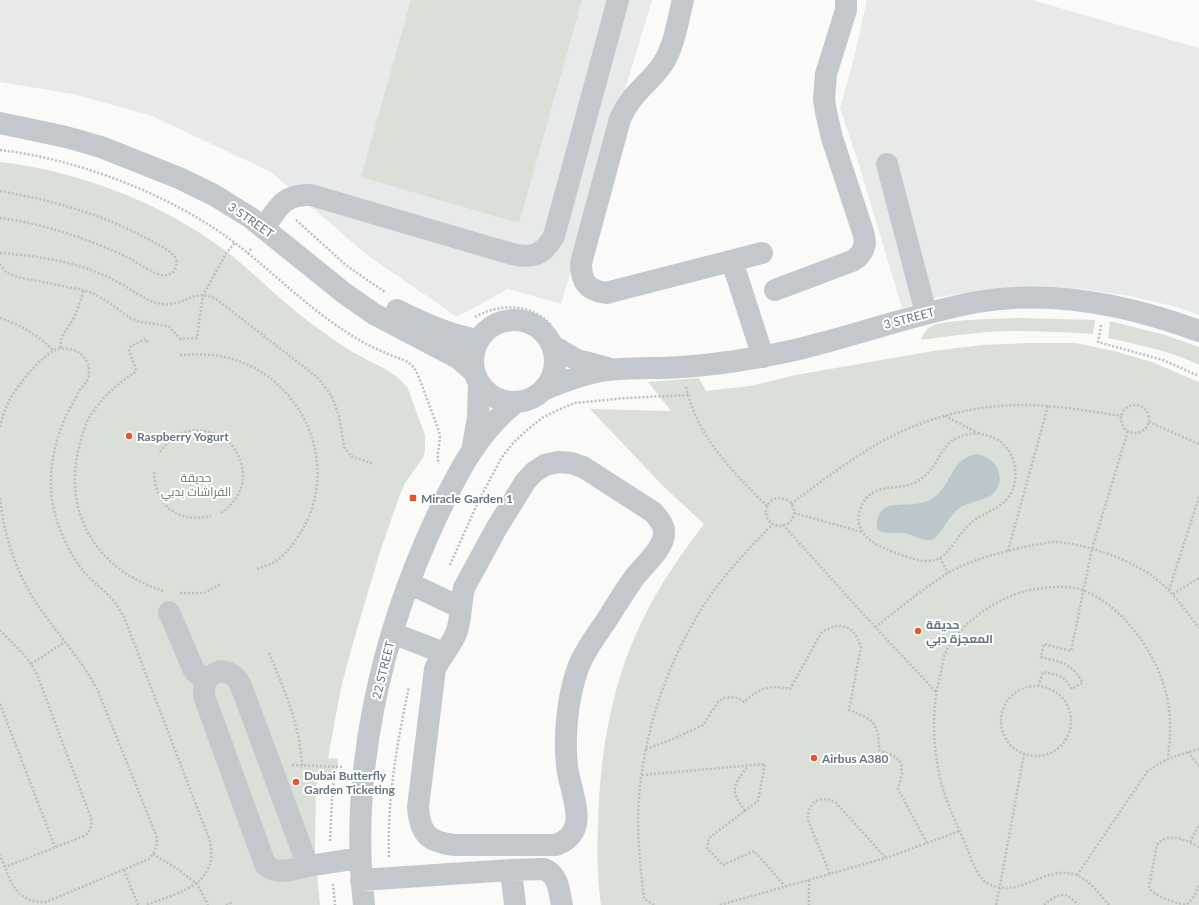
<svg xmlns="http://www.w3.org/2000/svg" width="1199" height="905" font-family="Lato,Cairo,sans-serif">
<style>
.built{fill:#e8e9e9}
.green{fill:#dadfd7}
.water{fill:#bbc7cb}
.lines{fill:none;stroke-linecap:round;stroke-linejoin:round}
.path{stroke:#bbbfc2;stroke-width:2.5;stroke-dasharray:2 2;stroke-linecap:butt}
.minor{stroke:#c3c8cc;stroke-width:22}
.poi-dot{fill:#e4572e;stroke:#fff;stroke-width:1.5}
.labels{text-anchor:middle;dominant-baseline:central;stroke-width:4;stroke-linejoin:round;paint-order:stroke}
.street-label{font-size:12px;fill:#657683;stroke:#fff}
.poi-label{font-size:12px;font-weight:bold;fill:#657683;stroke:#fff;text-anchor:start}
.park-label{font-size:12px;fill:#687a64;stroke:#fff}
</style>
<rect width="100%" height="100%" fill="#fafaf8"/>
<!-- built -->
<path class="built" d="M0 0H652L561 304 508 289 457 317 367 255 271 172 152 116 73 94 0 82Z
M867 0H1032L1199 48V315L1177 307 1130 296 1082 289 1035 287 987 290 939 297 902 308 859 165 840 108 854 58Z"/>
<!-- green -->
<path class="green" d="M411 0H582L519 223 361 177Z
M0 162C79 171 162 203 226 251 259 277 288 308 323 332 336 342 350 351 364 358 380 367 398 373 408 389L425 435V451L423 458 405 483 399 497 379 555 353 643 341 688 328 758 338 759 337 774 321 773 316 786 315 854 320 905H0Z
M1018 318 1095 320 1093 334C1064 332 1036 331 1007 331 978 332 950 336 921 340 923 335 925 330 930 327 941 319 1001 319 1018 318Z
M1110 321 1165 335 1199 347V365C1171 351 1139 345 1108 338Z
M1029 343H1076L1114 351 1152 362 1199 382V905H601C597 878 597 851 598 823 600 751 612 680 645 615 661 583 682 553 704 524L663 486 590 409 671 411 648 382 699 378 706 391 750 386 796 375 933 351 982 345Z"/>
<!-- water -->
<path class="water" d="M978 454C988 457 995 461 998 471 1000 475 1000 479 999 483 994 504 970 498 957 510 948 518 943 530 934 539 923 543 913 534 903 533 895 531 884 535 878 530 876 525 877 522 878 518 879 514 881 510 885 508 894 502 914 507 928 501 953 489 949 457 978 454Z"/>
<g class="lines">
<!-- path -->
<path class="path" d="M0 150C78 159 172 195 235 243 274 273 309 309 351 335 368 346 387 354 406 361 412 365 415 368 418 375L439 431C442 443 435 454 439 464
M0 191C21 195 42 199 62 205 95 214 127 227 157 244 162 247 170 250 174 256 177 259 177 263 176 267 175 270 173 273 170 274 160 280 139 263 129 258 89 239 45 224 0 218
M296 220 347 266 385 292
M0 253C37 256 74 261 108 277 122 284 136 293 150 301 157 303 163 305 170 304 188 302 196 289 216 299L317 377 331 395 335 405 339 416 344 447 351 456 374 464
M248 254 252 247
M0 264 6 272 17 277 78 289 93 293 108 302 130 318 141 322 168 326 181 339 197 338 203 295 227 252 235 243
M475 317C500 303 531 303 551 325
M0 318C21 325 38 335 54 351
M1101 325 1098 342 1163 360 1199 376
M148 342 146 339 131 346 129 351 135 367 136 371C131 376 124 379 119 384 107 393 97 405 89 418 83 430 80 443 77 456 65 521 103 573 164 591
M61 348C59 334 69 329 74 317 78 309 81 299 84 290
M180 355C197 354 213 354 229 358 295 375 335 449 310 514 304 529 289 554 274 562 269 565 262 567 257 569
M686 387C698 438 731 470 767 506
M1121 419a14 14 0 1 1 28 0a14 14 0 1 1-28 0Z
M945 416 978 433
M1149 422 1199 444
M0 427C2 418 5 409 9 401 16 387 41 356 55 350 61 348 67 348 73 350 80 352 85 357 88 364 89 368 90 374 88 379 86 383 82 387 79 391 73 403 66 414 62 426 50 456 47 491 57 521 63 539 72 557 84 572 91 580 100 587 108 595 115 601 119 609 124 617L210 841C219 886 179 892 146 905
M978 433C986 435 994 437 1001 442 1017 455 1021 483 1007 499 997 511 981 513 970 524 951 541 947 569 914 559 893 552 850 541 860 510 862 502 867 496 874 492 887 485 903 490 918 481 946 463 935 436 978 433Z
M160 452C176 430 195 425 220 436
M154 472C155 506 178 524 211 516
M0 498C4 535 15 569 35 601 55 632 81 658 98 691L156 835C158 845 156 851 149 859L46 902C14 903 10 880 0 854
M766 512a14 14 0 1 1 28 0a14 14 0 1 1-28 0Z
M791 504C818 484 845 463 874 446 917 420 971 405 1022 405 1055 405 1088 411 1122 416
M221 513C247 495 250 467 230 443
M794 513 862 532
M783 525 875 627 936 692
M1008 551 1048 406
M940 558 948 573
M450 565 478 502 502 457 514 442 527 430 542 418 558 410 575 403 626 398 688 395
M1169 590 1199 497
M180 593H204L221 584
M1173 594 1199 578
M875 627C899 609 922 589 948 573 971 560 995 554 1020 548 1030 546 1042 543 1053 542 1082 542 1132 560 1155 578 1173 592 1185 610 1199 628
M0 630 26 657 36 672 91 818C92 826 91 831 84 836L5 867
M269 653C284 689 300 725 302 765
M31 664 65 642
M1038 686 1043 672C1059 675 1063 675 1072 689L1083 682C1069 662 1063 663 1041 657L1044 644 1071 651 1092 549 1128 431
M1001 721a35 35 0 1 1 70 0a35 35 0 1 1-70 0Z
M0 704 55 847
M646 749 673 739 703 725 718 702 724 698 731 697 738 698 744 702C762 687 767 685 790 689L821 633C840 620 854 625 861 647L849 710C873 719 879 723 879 750L894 756 901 763 902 773 898 789 927 843
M1188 752 1199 766
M292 765 343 767
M642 775 765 764 758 801 709 838 707 848 723 865 754 851 785 886
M745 811C729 789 733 786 748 766
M330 841 332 799 334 778H344
M1190 842 1199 825
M1199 847C1186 840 1167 831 1157 845L1149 887C1152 896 1179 905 1187 904 1194 900 1196 891 1199 885
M153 854 176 868 197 884 208 905
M389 857C387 800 397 742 409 687
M124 870 138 905
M830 874 808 820C807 802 820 794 836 803L886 858
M1077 875 1147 772C1165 758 1178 755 1199 749
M809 880V905
M333 884 335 905
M226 905 233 902
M654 905 644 899C641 871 638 845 638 817 640 736 670 649 718 585 735 563 754 543 773 524
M720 905 886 858 960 831
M996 905 999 891 1024 754
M1044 905C1059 893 1065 890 1078 905
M1109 905C1100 895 1090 880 1076 875 1044 863 1015 905 983 880 974 869 970 855 965 843 955 820 944 798 939 773 932 739 932 705 941 672 942 666 943 660 945 654 958 624 995 599 1026 591 1042 587 1070 584 1085 591 1128 609 1164 664 1169 709 1171 726 1170 741 1168 758"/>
<!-- minor -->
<path class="minor" d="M683 0C678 20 674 48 662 65 647 86 631 93 620 119L581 263C581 282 587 290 606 293L762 253
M0 123 66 137 101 147 179 178 214 195 251 218 344 293 374 314 458 358 474 372
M887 164 926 313
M264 228C278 208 283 194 311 195L512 254C533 259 543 255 554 236L618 0
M732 261 763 357
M775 290 852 261 858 257 863 250 865 243 864 235 832 138 826 112 824 99 826 74 846 10V0
M397 310C423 323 449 335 478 340
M473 361a41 41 0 1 1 82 0a41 41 0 1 1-82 0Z
M553 346 577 360 607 368
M543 390C562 382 580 375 601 371 627 367 655 369 681 367 701 366 722 363 742 360 766 356 791 352 814 345 869 331 922 312 977 302 1052 289 1129 305 1199 331
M473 446 478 417 479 383
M558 462 571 463 583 467 653 512C660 520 667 528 663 539 659 553 643 566 634 578 624 592 615 607 606 621 596 636 584 651 578 668 567 698 563 742 568 773 571 788 579 810 576 824 573 836 566 841 556 845H455C428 842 420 834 418 807L435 669C441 656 452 645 457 631 461 617 461 602 464 588L496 529 525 482 534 472 545 465Z
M409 583 461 608
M169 612 193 668 196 673 206 679
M392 633 444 653
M221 671C232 673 236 676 241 686L308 866C294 869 276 876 265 864L204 696C203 682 208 675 221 671Z
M308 866 360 858
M511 870 515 905
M361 880 511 870 544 869C559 875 559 892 562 905
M364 905C349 774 381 635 437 516 457 474 478 432 515 403"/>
</g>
<!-- markers -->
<g class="poi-dot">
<circle cx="129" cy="436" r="4"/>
<rect x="409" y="494" width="8" height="8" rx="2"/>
<circle cx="918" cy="631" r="4"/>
<circle cx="814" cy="758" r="4"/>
<circle cx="296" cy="782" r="4"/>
</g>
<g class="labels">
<!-- street labels -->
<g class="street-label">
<text transform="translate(251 220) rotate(35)">3 STREET</text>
<text transform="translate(909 318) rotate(-15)">3 STREET</text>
<text transform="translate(383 670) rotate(-76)">22 STREET</text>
</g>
<!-- poi labels -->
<g class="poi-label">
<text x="137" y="436">Raspberry Yogurt</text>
<text x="421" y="498">Miracle Garden 1</text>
<text x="926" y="624">حديقة<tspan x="926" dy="14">المعجزة دبي</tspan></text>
<text x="822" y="758">Airbus A380</text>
<text x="304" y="775">Dubai Butterfly<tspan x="304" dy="14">Garden Ticketing</tspan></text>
</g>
<!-- park labels -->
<g class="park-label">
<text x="196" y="477">حديقة<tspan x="196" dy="14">الفراشات بدبي</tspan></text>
</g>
</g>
</svg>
